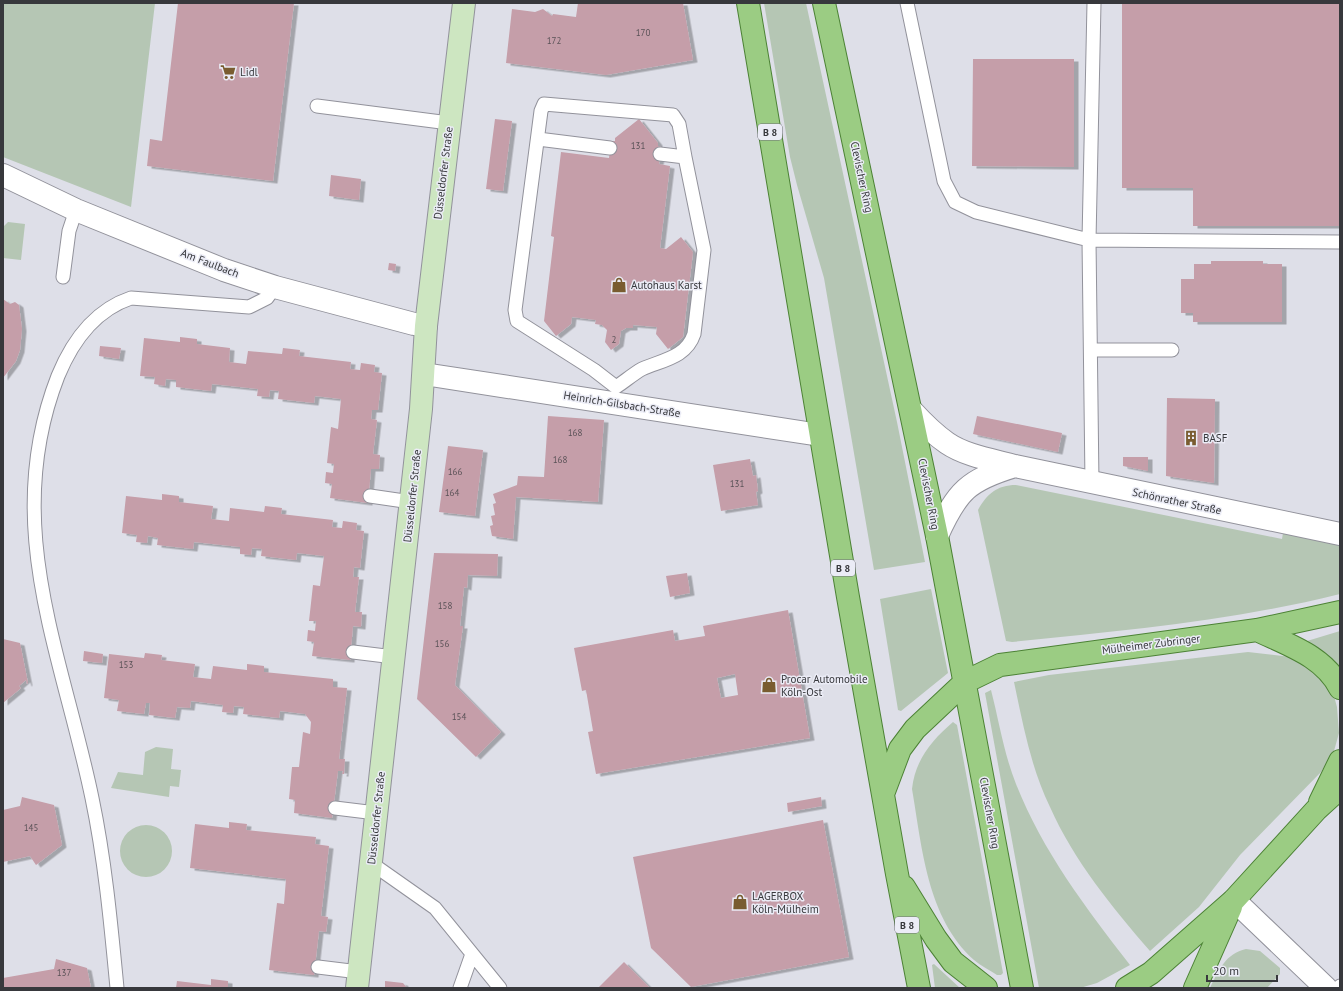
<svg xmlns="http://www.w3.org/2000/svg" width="1343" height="991" font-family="'PT Sans',sans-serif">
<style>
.green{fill:#b5c6b4}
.building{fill:#c59ea9;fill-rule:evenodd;filter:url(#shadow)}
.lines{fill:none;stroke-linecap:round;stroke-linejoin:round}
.lane-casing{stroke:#92929b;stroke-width:15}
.street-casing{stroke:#92929b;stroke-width:24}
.secondary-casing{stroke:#92929b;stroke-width:24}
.primary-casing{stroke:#4c8235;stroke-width:24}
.lane{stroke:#fff;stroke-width:13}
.street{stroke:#fff;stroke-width:22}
.secondary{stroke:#cde6c1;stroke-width:22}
.primary{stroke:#9bcc83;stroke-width:22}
.labels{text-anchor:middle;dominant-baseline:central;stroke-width:3;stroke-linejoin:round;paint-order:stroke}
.number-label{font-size:9px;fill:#5a5257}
.shield{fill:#ebecf6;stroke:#6d6e74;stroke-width:1}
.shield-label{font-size:10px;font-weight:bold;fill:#37383c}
.poi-label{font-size:11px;fill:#37383c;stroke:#ebecf6;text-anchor:start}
.street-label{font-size:11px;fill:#37383c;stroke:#ebecf6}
</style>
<defs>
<filter id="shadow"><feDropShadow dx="4.5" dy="2.5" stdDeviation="0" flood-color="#0004"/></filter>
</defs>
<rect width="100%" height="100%" fill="#dedfe8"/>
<!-- green -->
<path class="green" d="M3 3H155L131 207 3 157Z
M764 3H806L897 422 925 562 874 570 824 278 797 185 790 157Z
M8 222 25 224 21 260 3 258V227Z
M1016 485 1282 539 1283 533 1340 545V594C1232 621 1122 631 1012 642L1006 641 978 510C987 494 997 485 1016 485Z
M931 589 948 673 901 711 898 710 880 599Z
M1340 631V670L1307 644V641Z
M1248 652 1291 657 1315 670 1334 696 1337 707 1339 733 1334 751 1321 772 1240 855 1199 907 1150 951C1112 907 1074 861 1050 807 1031 768 1023 725 1014 682L1049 675Z
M991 690C999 721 1004 754 1016 784 1043 852 1086 908 1130 965L1097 983 1080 988H1039L985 693Z
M953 722 957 725 1003 973 1001 975H997C990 970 981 966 974 960 927 918 922 847 912 789 915 760 932 740 953 722Z
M156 747 173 749 171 769 181 770 179 787 170 786 169 797 111 788 118 772 143 775 145 752Z
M120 851a26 26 0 1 1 52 0a26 26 0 1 1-52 0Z
M1246 949 1260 951 1280 968V974L1267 988H1210C1218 971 1226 953 1246 949Z
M934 964 960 988H935L932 965Z"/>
<!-- building -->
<path class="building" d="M178 3H294L273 181 147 166 150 139 162 141Z
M578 3H683L693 60 606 75 506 63 512 9 535 12 543 9 552 16 553 14 576 17Z
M1122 3H1340V226H1193V188H1122Z
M973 59H1074V167L972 166Z
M495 119 512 121 503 191 486 189Z
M639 119 658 143V146L661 147 659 164 670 166 660 248 666 249 681 237 693 252 683 337 668 349 656 334 657 327 633 325V328H626L621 331 619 344 611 350 605 342 607 330 602 325 595 324 596 320 572 317 571 324 556 336 544 321 554 237 551 236 561 152 609 158 611 141H615V138Z
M331 175 361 179 359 200 329 196Z
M1211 261H1263V264H1282V322H1193V313H1181V279H1194V264H1211Z
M389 263 396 264 395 271 388 270Z
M3 299 10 304 15 302 19 305 22 329 20 350 16 361 3 378Z
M180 337 197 339V344L230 348 229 362 246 364 248 351 282 354 283 348 300 350 299 356 351 362 350 369 360 370 361 363 375 365 374 372 382 373 378 410H372L371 419 377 420 373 454 380 455 379 469H371L368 503 330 498 332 484 325 483 326 472 333 473 334 464 327 463 331 427 338 429 341 399 315 396 314 403 278 399 279 391 270 390 269 397 257 396 258 389 212 384 211 391 176 387V380L166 379 165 386 154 384 155 377 140 376 144 338 180 342Z
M100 346 121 348 119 359 99 356Z
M1167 398 1215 399 1214 483 1166 476Z
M548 416 604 420 598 502 516 497 513 539 492 536 490 526 493 525 491 516 495 515 493 504 496 503 493 494 517 485 518 476 544 477Z
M977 416 1062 433 1058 452 973 434Z
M448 446 483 450 475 516 439 512Z
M1123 457H1148V471L1123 466Z
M750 459 753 476 756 475 758 491 756 492 758 505 721 511 713 465Z
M162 494 179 496V502L213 506 211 519 229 521 230 508 264 512 265 506 282 508 281 514 333 520 332 527 342 528 343 521 357 523 356 530 364 531 360 568 354 567 353 577H359L355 612H362L361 627 353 626 350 660 312 656 314 642 307 641 308 630 315 631 316 621H309L313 585 320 586 324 556 297 553 296 560 261 556 262 549 252 548 251 555 240 554V547L194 542 193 549 157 545 158 538 148 536 147 543 136 542 137 535 122 533 126 496 162 500Z
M434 553 498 554 497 576 468 575 467 588 464 587 460 626H463L455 685 501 732 476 757 417 699Z
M687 573 690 593 670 597 666 576Z
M788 610 810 738 596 774 588 732 593 731 586 690 582 691 574 648 673 630 675 641 705 636 703 626ZM735 674 738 695 721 698 717 678Z
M3 639 20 643 28 683 27 684 26 680 19 686 21 688 3 703Z
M84 651 103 654 102 663 83 661Z
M145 653 162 655 161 660 195 664 193 677 211 679 213 666 247 670V664L264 666V672L333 679V687L347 688 339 759H345L344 774H342L343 771H338L332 818 294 813 295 800 289 799 292 767H299L303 732 310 734 311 722 305 714 280 711 279 718 243 714 244 707 234 706 233 713 222 712 223 705 191 701 190 708 177 707 175 718 149 715 150 703H146L144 714 117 711 119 700 104 698 109 654 144 658Z
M22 797 54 805 62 845 36 865 30 856 3 862V810L20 806Z
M821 797 822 806 788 812 787 803Z
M823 820 849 957 691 987 651 948 633 857Z
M229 822 247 824 246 830 316 837 315 844 329 846 321 916 328 917 326 932 319 931 314 975 269 970 277 903 284 904 286 879 190 868 195 824 229 828Z
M56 959 87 968 91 988H3V978L54 969Z
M624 962 650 988H598Z
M211 979 228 981V988H176L177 981 211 985Z
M385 981 403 983 407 988H385Z"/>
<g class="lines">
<defs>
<path id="lane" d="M907 3 944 181 955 202 976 212 1089 240 1340 242
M317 106 449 123
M538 139 610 148
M63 277 69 231 76 210
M1091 350H1172
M616 387 594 370 517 321 515 310 541 111 544 104 673 115 679 124 685 157
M616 387C624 382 633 374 642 369 662 360 686 358 694 334L704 250 685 157 660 154
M1092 483 1089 240 1094 3
M370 496 411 502
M353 652 394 657
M335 808 376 813
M371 863 435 908 500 988
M318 967 359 972
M117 988C111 925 105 860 92 798 62 653 0 524 58 376 72 342 95 310 131 298L249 307 267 298 275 287
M460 988 472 954
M1338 988 1340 986"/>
<path id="street" d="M3 175 76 210 224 270 275 287 414 324 426 326
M424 374 820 435
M912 411C923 423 934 434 947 443 966 456 993 460 1015 466L1340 534
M937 536C957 491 968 480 1015 466
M1234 900 1326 988"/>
<path id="secondary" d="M357 988 421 409 426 326 464 3"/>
<path id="primary" d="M748 3 848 597 897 874 919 988
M824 3 937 536 1022 988
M1257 630C1288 645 1324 656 1340 688
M883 794 900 749 915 729 965 682 1000 665 1257 630 1340 612
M1320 802 1340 761
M904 887 936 939 953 962 986 988
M1127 988 1151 973 1234 900 1316 810 1340 788
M1195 988 1231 907"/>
</defs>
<!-- lane casing -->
<use href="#lane" class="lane-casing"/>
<!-- street casing -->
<use href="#street" class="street-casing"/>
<!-- secondary casing -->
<use href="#secondary" class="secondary-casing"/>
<!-- primary casing -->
<use href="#primary" class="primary-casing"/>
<!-- lane -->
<use href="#lane" class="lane"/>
<!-- street -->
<use href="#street" class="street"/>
<!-- secondary -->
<use href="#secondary" class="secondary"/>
<!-- primary -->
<use href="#primary" class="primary"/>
</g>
<!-- icons -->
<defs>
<symbol id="supermarket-bare" viewBox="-9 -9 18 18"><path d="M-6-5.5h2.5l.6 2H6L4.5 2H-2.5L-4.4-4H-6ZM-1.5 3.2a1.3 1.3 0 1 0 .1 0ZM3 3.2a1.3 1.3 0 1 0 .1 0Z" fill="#795c30" stroke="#ebecf6" stroke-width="2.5" paint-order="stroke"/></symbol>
<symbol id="shop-bare" viewBox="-9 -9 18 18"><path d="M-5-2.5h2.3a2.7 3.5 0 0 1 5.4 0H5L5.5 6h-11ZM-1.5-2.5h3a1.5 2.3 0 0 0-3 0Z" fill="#795c30" stroke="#ebecf6" stroke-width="2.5" paint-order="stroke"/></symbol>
<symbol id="building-bare" viewBox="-9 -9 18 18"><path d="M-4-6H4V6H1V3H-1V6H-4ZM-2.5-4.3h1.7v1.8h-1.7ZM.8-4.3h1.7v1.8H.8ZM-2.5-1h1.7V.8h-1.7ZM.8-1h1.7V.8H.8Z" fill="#795c30" stroke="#ebecf6" stroke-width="2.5" paint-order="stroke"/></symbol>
</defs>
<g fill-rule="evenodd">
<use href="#supermarket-bare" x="217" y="61" width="22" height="22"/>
<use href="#shop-bare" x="608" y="274" width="22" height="22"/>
<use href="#building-bare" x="1180" y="427" width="22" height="22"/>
<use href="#shop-bare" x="758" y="674" width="22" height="22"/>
<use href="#shop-bare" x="729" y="891" width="22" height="22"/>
</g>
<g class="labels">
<!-- number labels -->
<g class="number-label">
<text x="643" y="32">170</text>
<text x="554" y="40">172</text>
<text x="638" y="145">131</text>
<text x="614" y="339">2</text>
<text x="575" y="432">168</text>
<text x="560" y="459">168</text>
<text x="455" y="471">166</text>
<text x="737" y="483">131</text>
<text x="452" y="492">164</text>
<text x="445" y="605">158</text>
<text x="442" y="643">156</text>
<text x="126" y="664">153</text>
<text x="459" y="716">154</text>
<text x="31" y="827">145</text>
<text x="64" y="972">137</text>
</g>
<!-- shield labels -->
<g class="shield">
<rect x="758" y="124" width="24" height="16" rx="3"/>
<rect x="831" y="560" width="24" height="16" rx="3"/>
<rect x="895" y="917" width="24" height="16" rx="3"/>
</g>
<g class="shield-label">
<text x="770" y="132">B 8</text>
<text x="843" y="568">B 8</text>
<text x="907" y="925">B 8</text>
</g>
<!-- poi labels -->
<g class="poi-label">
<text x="240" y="72">Lidl</text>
<text x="631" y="285">Autohaus Karst</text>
<text x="1203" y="438">BASF</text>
<text x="781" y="679">Procar Automobile<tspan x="781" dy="13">Köln-Ost</tspan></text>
<text x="752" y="896">LAGERBOX<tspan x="752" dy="13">Köln-Mülheim</tspan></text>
</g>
<!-- street labels -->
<g class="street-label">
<text transform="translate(443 173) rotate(-83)">Düsseldorfer Straße</text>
<text transform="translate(862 177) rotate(78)">Clevischer Ring</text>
<text transform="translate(210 263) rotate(21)">Am Faulbach</text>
<text transform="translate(622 404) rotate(9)">Heinrich-Gilsbach-Straße</text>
<text transform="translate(929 494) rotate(79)">Clevischer Ring</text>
<text transform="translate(412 496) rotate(-84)">Düsseldorfer Straße</text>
<text transform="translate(1177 501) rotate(12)">Schönrather Straße</text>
<text transform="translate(1151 644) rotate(-7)">Mülheimer Zubringer</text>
<text transform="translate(990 813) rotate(80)">Clevischer Ring</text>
<text transform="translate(376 818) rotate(-84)">Düsseldorfer Straße</text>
</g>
</g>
<!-- border -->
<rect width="1343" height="991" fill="none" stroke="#37383c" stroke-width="8"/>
<!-- scale -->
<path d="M1207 975v6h70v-6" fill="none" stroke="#37383c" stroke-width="2"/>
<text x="1213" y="975" font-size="12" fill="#37383c" stroke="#ebecf6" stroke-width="3" paint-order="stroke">20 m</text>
</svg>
